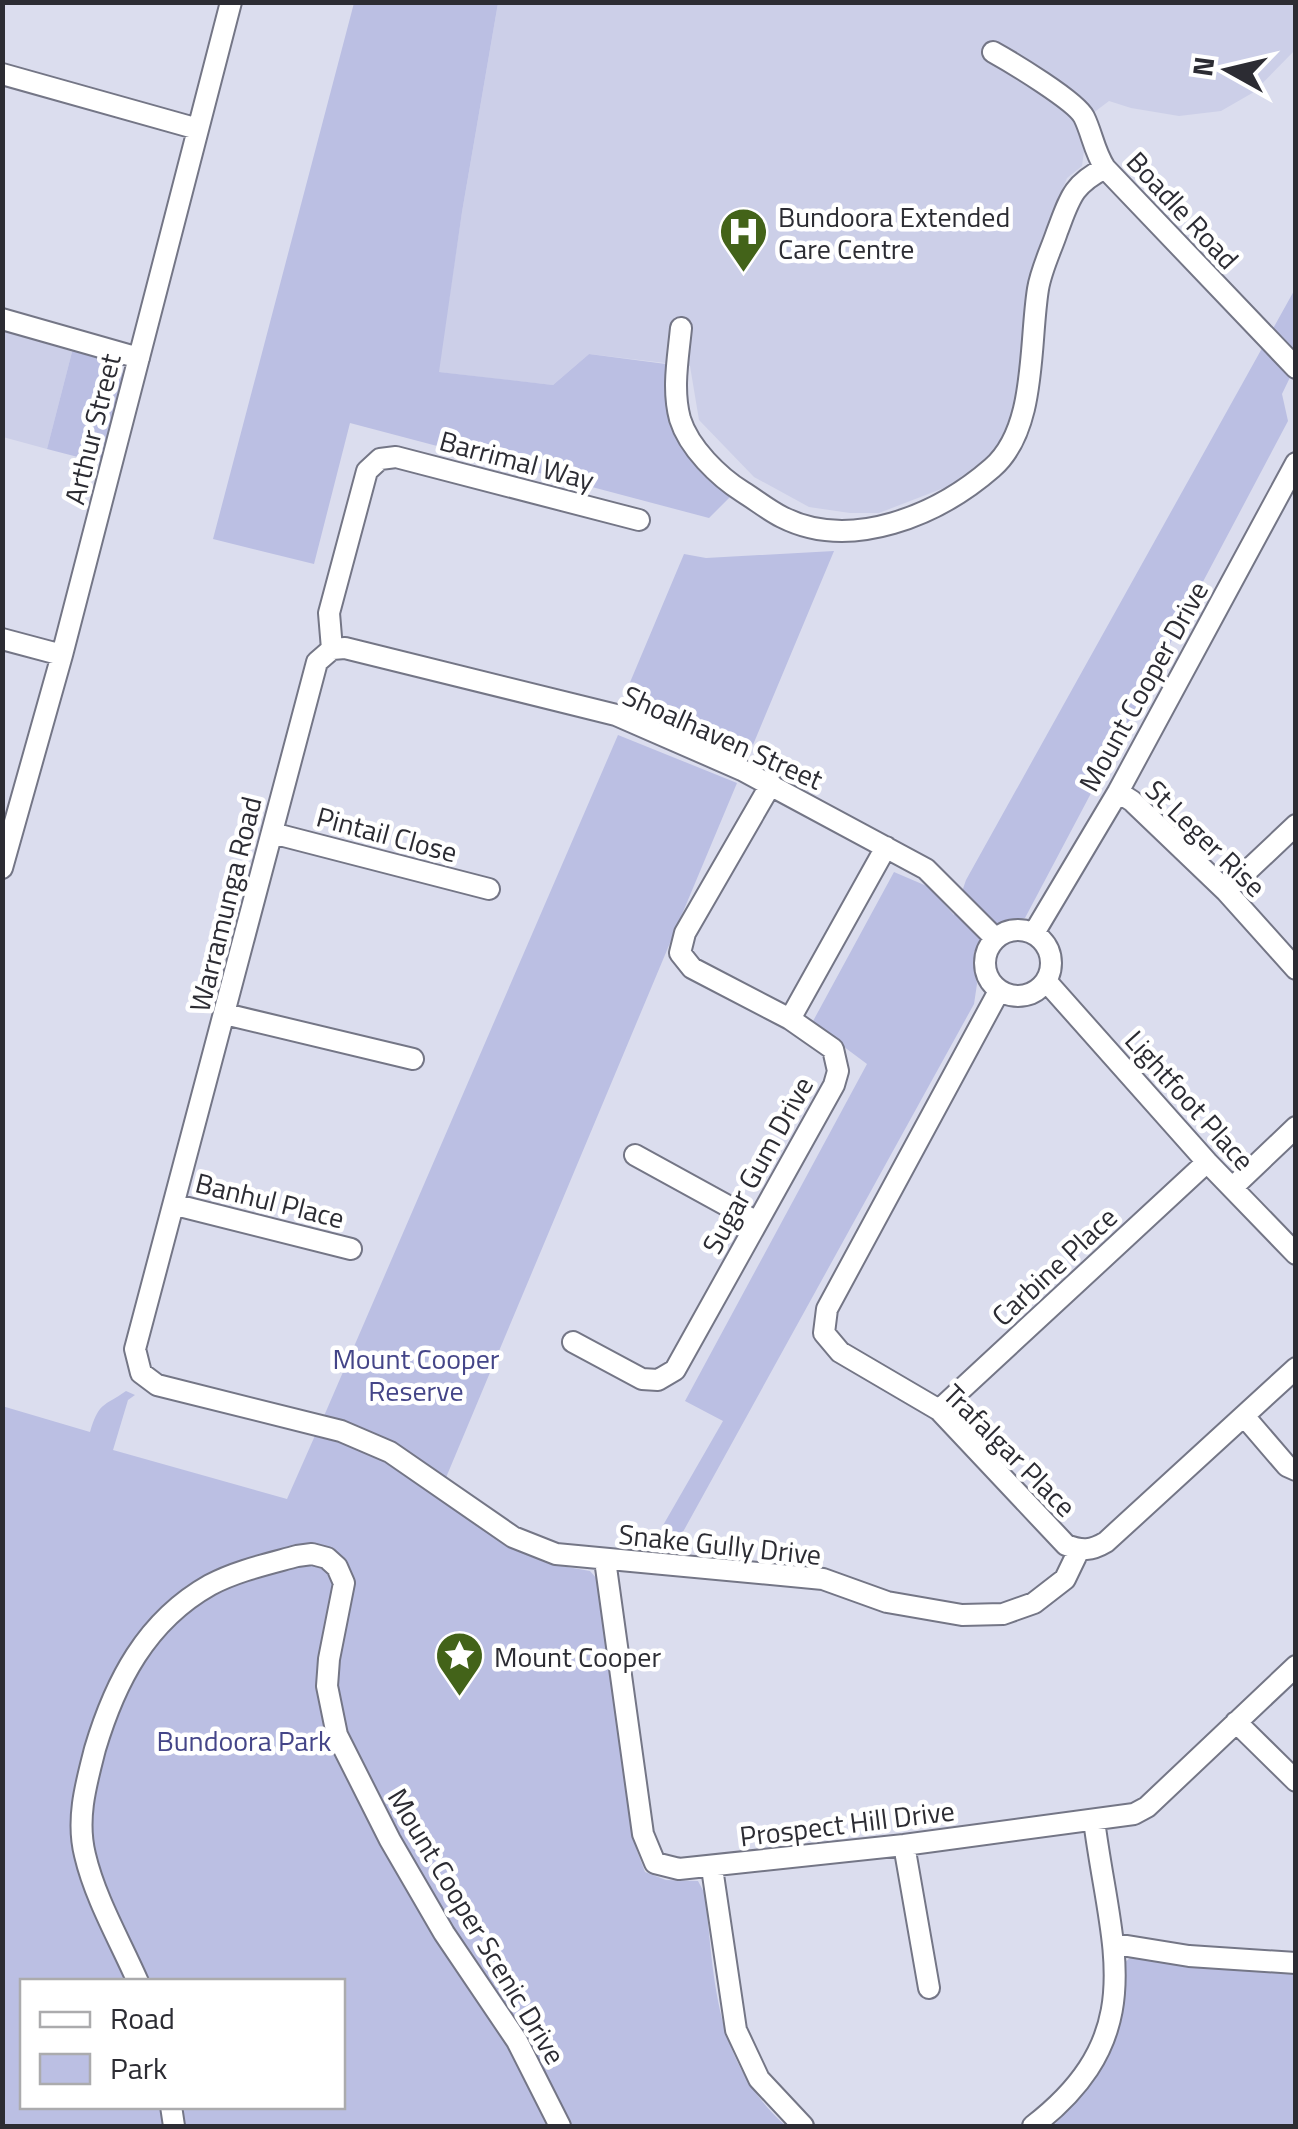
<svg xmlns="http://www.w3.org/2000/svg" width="1298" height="2129" font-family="'Titillium Web',sans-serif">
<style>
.built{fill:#cccfe8}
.green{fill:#bbbfe3;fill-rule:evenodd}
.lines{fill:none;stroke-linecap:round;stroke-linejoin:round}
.minor-casing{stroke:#747686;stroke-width:24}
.minor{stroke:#fff;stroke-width:20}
.labels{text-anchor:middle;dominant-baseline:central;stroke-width:9;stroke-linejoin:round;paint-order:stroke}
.street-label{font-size:28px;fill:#2c2c33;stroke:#fff}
.poi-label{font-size:28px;fill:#2c2c33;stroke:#fff;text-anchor:start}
.park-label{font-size:28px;fill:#444588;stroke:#fff}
</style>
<rect width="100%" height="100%" fill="#dbddee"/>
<!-- built -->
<path class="built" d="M498 3H1295V50L1254 92 1221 111 1179 116 1131 108 1109 101 1076 126 1084 151 1082 166 1067 178 1040 246 1027 303 1015 420 999 449 949 486 879 513H850L809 507 754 477 699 420 690 366 589 354 553 385 438 372 462 212Z
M5 329 73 348 47 449 3 437Z"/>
<!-- green -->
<path class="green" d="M354 3H498L462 212 439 372 553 385 589 354 666 364 668 412 701 470 731 496 709 518 350 423 314 564 213 539Z
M1295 289V367L1282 394 1288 421 1025 918 1004 923 974 952 977 984 974 1004 673 1550 650 1548 723 1421 685 1401 867 1064 812 1023 894 872 929 887 954 915 966 880Z
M73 348 110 357 123 374 101 463 47 449Z
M834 551 750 752 623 699 684 554 706 558Z
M618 735 737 783 445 1480C405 1450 372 1432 324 1416Z
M126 1391 135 1395 128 1400 113 1450 287 1499 317 1431 397 1465 509 1547 556 1565 590 1571 598 1580 605 1605 636 1848 645 1872 666 1880 698 1881 705 1894C715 1983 714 2062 786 2126H3L2 1406 90 1432C99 1402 103 1407 126 1391ZM22 1982H342V2106H22Z
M1131 1957 1225 1969 1295 1971V2126H1053L1085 2091 1101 2066 1123 1964Z"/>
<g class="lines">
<defs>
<path id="minor" d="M993 52C1011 62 1076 101 1084 117 1092 133 1094 151 1105 168L1296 368
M2 74 198 129
M2 319 139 358
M681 328C678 359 672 389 680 419 689 448 719 477 743 492 756 500 768 510 782 517 851 552 938 515 992 468 1037 429 1029 345 1038 289 1041 270 1051 250 1057 232 1070 198 1072 185 1105 168
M639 520 396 457 380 459 367 471 329 613 332 649 317 662 135 1349 141 1373 157 1385 341 1431 390 1452 513 1537 556 1554 823 1579 887 1602 962 1615 1003 1614 1034 1603 1065 1579 1079 1550
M2 639 62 655
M332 649 345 648 616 715 742 770 926 869 995 938
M771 784 685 933 680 953 692 968 790 1019
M1118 792 1132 801 1226 891 1296 969
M272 833 489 889
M2 868 62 655 231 2
M1226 891 1296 825
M985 963a33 33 0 1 1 66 0a33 33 0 1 1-66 0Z
M1034 933 1118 792 1296 463
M1046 981 1207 1162 1296 1254
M999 991 827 1309 824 1333 840 1352 939 1410 1066 1545C1082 1551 1091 1551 1106 1542L1296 1368
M225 1014 413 1059
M635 1155 757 1222
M1233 1187 1296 1127
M176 1205 351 1249
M573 1342 642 1379 658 1380 675 1370 834 1085 838 1071 833 1049 790 1019 886 847
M939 1410 1207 1162
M1244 1416 1287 1466 1296 1470
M605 1560 643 1834 655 1863 679 1869 904 1845 1134 1814 1147 1807 1296 1666
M1236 1722 1296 1781
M904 1845 929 1988
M712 1868 736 2030 759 2079 803 2126
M1115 1944 1189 1956 1296 1963
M138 1982C120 1941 95 1898 85 1855 76 1819 86 1784 95 1749 115 1682 146 1621 210 1585 236 1571 268 1564 297 1556L312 1554 327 1558 337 1567 344 1583 329 1659 327 1686 337 1735 390 1840 444 1933 517 2041 560 2126
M171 2106 174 2126
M1033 2126C1153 2033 1110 1947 1094 1820"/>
</defs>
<!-- minor casing -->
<use href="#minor" class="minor-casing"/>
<!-- minor -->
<use href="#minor" class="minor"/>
</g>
<!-- icons -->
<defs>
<symbol id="hospital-pin" viewBox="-11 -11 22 30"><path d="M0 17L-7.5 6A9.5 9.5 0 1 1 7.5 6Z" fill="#436319" stroke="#fff"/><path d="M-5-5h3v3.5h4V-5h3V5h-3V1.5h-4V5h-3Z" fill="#fff"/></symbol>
<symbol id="sight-pin" viewBox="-11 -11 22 30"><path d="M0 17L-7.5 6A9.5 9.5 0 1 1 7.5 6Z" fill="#436319" stroke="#fff"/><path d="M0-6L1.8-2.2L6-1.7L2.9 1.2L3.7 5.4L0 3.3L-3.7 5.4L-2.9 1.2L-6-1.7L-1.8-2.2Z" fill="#fff"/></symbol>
</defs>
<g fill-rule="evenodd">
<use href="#hospital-pin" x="716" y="204" width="55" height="75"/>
<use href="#sight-pin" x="432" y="1628" width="55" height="75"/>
</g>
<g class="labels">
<!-- street labels -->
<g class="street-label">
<text transform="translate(1183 210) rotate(47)">Boadle Road</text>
<text transform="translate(92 429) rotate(-76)">Arthur Street</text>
<text transform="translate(517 460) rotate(15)">Barrimal Way</text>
<text transform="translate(1143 686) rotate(-61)">Mount Cooper Drive</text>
<text transform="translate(723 737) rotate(24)">Shoalhaven Street</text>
<text transform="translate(387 834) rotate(15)">Pintail Close</text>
<text transform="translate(1206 838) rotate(44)">St Leger Rise</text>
<text transform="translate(225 904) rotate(-76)">Warramunga Road</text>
<text transform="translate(1190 1100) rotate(48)">Lightfoot Place</text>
<text transform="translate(757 1165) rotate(-61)">Sugar Gum Drive</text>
<text transform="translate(270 1200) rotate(14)">Banhul Place</text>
<text transform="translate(1054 1266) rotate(-43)">Carbine Place</text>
<text transform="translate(1010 1450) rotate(45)">Trafalgar Place</text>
<text transform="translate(720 1544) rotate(6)">Snake Gully Drive</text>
<text transform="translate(847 1823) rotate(-7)">Prospect Hill Drive</text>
<text transform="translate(477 1926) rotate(59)">Mount Cooper Scenic Drive</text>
</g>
<!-- poi labels -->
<g class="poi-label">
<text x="778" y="216">Bundoora Extended<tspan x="778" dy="32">Care Centre</tspan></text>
<text x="494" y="1656">Mount Cooper</text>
</g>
<!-- park labels -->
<g class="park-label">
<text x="416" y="1358">Mount Cooper<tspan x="416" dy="32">Reserve</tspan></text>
<text x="244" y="1740">Bundoora Park</text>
</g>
</g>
<!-- border -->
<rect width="1298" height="2129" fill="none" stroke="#2c2c33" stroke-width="10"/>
<!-- legend -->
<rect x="20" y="1979" width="325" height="130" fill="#ffffff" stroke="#ababad" stroke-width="2.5"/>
<rect x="40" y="2012" width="50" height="15" fill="#ffffff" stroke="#ababad" stroke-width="2.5"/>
<text x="110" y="2029" font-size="30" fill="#2c2c33">Road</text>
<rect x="40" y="2054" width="50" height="30" fill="#bbbfe3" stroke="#ababad" stroke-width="2.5"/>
<text x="110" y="2079" font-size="30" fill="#2c2c33">Park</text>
<!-- north arrow -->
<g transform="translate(1228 70) rotate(278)" stroke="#ffffff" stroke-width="8" paint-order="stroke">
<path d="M0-8L18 38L0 25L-18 38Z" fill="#2c2c33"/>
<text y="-15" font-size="28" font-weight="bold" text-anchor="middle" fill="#2c2c33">N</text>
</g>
</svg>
